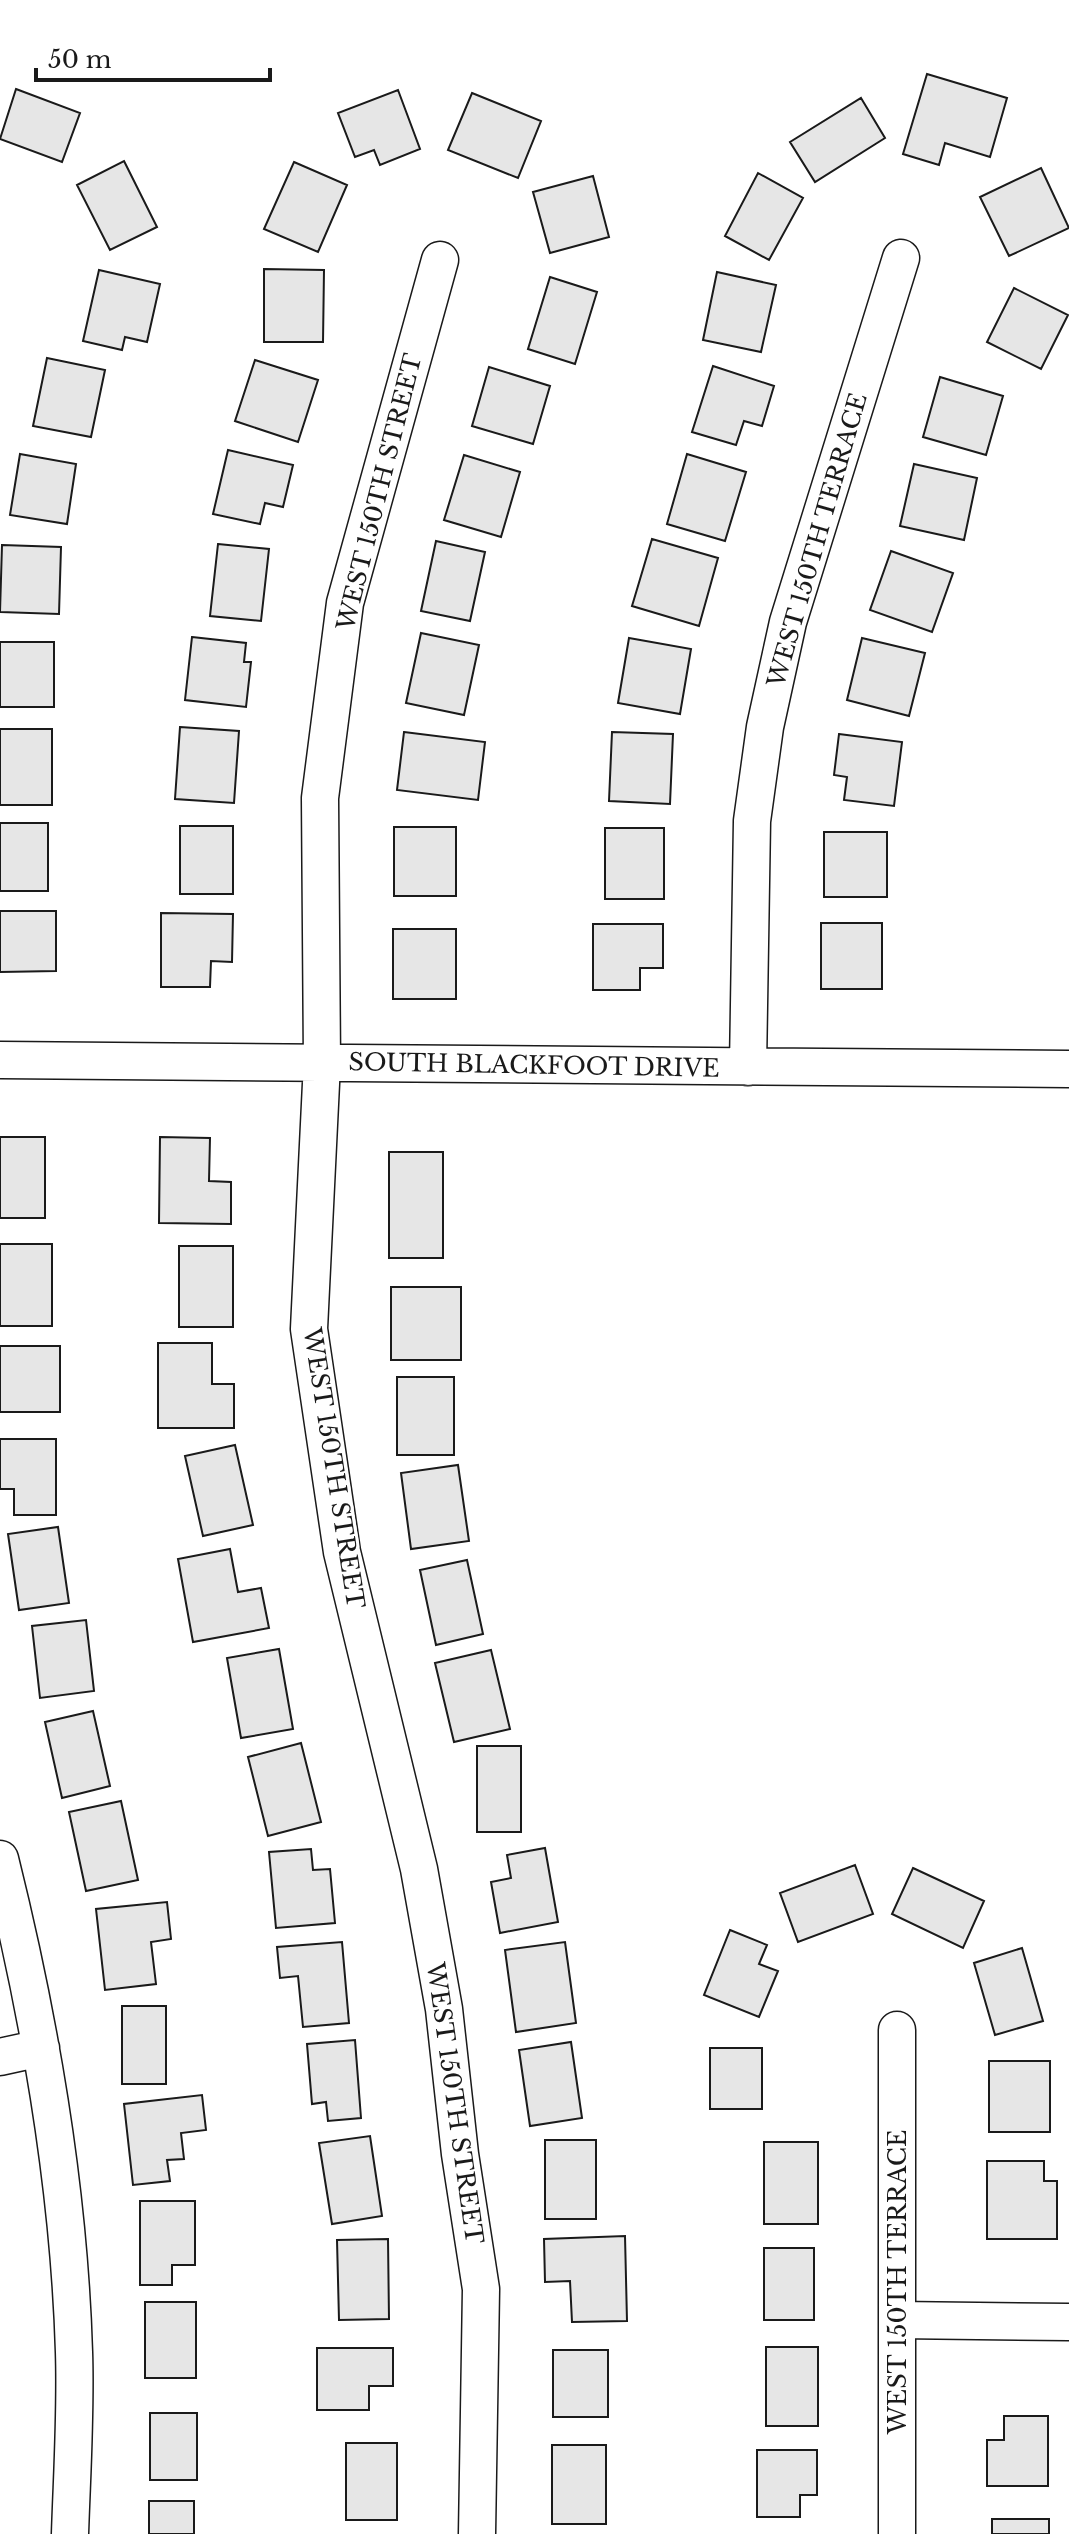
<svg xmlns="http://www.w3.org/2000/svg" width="1069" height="2534" font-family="'Libre Baskerville',serif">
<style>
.building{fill:#e6e6e6;stroke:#1a1a1a;stroke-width:2}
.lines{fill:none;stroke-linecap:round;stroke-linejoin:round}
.minor-casing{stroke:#1a1a1a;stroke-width:39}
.minor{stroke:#fff;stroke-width:36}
.labels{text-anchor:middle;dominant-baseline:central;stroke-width:6;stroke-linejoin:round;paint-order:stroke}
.street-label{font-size:24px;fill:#1a1a1a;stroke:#fff}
</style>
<rect width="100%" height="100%" fill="#fff"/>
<!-- building -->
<path class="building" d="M927 74 1007 98 990 157 945 143 939 165 903 154Z
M16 89 80 113 62 162 0 139Z
M398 90 420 149 380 165 374 150 355 157 338 113Z
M472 93 541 121 518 178 448 150Z
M861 98 885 138 815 182 790 142Z
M124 161 157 227 110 250 77 185Z
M294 162 347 185 318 252 264 229Z
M1041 168 1069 228 1009 256 980 197Z
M758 173 803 198 769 260 725 236Z
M593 176 609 237 550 253 533 192Z
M264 269 324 270 323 342H264Z
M99 270 160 284 147 342 125 337 122 350 83 341Z
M717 272 776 285 761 352 703 340Z
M550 277 597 292 575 364 528 349Z
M1014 288 1068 315 1041 369 987 342Z
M47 358 105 370 91 437 33 426Z
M255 360 318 380 298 442 235 421Z
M713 366 774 386 762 426 744 421 736 445 692 432Z
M489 367 550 386 533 444 472 426Z
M940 377 1003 396 986 455 923 437Z
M228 450 293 465 283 507 265 503 260 524 213 514Z
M20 454 76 464 67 524 10 515Z
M687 454 746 472 725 541 667 524Z
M464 455 520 472 501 537 444 520Z
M914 464 977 478 964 540 900 526Z
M652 539 718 558 699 626 632 606Z
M436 541 485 552 470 621 421 611Z
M218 544 269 549 261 621 210 616Z
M2 545 61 547 59 614 0 612Z
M891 551 953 573 932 632 870 610Z
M421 633 479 645 464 715 406 703Z
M192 637 246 643 244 662H251L246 707 185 700Z
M629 638 691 649 680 714 618 703Z
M862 638 925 653 909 716 847 700Z
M0 642H54V707H0Z
M180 727 239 731 234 803 175 799Z
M0 729H52V805H0Z
M404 732 485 742 478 800 397 790Z
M612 732 673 734 670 804 609 801Z
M839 734 902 742 894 806 844 800 847 777 834 775Z
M0 823H48V891H0Z
M180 826H233V894H180Z
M394 827H456V896H394Z
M605 828H664V899H605Z
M824 832H887V897H824Z
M0 911H56V971L0 972Z
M161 913 233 914 232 962 211 961 210 987H161Z
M821 923H882V989H821Z
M593 924H663V968H640V990H593Z
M393 929H456V999H393Z
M0 1137H45V1218H0Z
M160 1137 210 1138 209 1181 231 1182V1224L159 1223Z
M389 1152H443V1258H389Z
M0 1244H52V1326H0Z
M179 1246H233V1327H179Z
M391 1287H461V1360H391Z
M158 1343H212V1384H234V1428H158Z
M0 1346H60V1412H0Z
M397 1377H454V1455H397Z
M0 1439H56V1515H14V1489H0Z
M235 1445 253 1525 203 1536 185 1456Z
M458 1465 469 1541 411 1549 401 1473Z
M58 1527 69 1603 19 1610 8 1534Z
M230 1549 238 1592 261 1588 269 1628 193 1642 178 1559Z
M467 1560 483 1634 436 1645 420 1570Z
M86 1620 94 1691 40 1698 32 1626Z
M279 1649 293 1729 241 1738 227 1658Z
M491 1650 510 1729 454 1742 435 1663Z
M93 1711 110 1786 62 1798 45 1722Z
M301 1743 321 1822 268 1836 248 1757Z
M477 1746H521V1832H477Z
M121 1801 138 1880 86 1891 69 1812Z
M545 1848 558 1922 500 1933 491 1882 511 1878 507 1855Z
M311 1849 313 1870 330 1869 335 1923 276 1928 269 1852Z
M855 1865 873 1914 798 1942 780 1893Z
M913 1868 984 1901 963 1948 892 1914Z
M167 1902 171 1939 151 1942 156 1984 105 1990 96 1909Z
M730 1930 767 1945 759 1964 778 1971 759 2017 704 1995Z
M342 1942 349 2023 303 2027 298 1976 280 1978 277 1947Z
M565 1942 576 2023 516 2032 505 1950Z
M1022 1948 1043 2021 995 2035 974 1963Z
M122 2006H166V2084H122Z
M355 2040 361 2118 328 2121 326 2102 312 2104 307 2044Z
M571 2042 582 2118 530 2126 519 2050Z
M710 2048H762V2109H710Z
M989 2061H1050V2132H989Z
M202 2095 206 2130 181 2133 184 2159 167 2160 170 2181 133 2185 124 2104Z
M370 2136 382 2216 332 2224 319 2143Z
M545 2140H596V2219H545Z
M764 2142H818V2224H764Z
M987 2161H1044V2181H1057V2239H987Z
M140 2201H195V2265H172V2285H140Z
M625 2236 627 2321 572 2322 570 2281 545 2282 544 2239Z
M388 2239 389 2319 339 2320 337 2240Z
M764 2248H814V2320H764Z
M145 2302H196V2378H145Z
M766 2347H818V2426H766Z
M317 2348H393V2386H369V2410H317Z
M553 2350H608V2417H553Z
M150 2413H197V2480H150Z
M1004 2416H1048V2486H987V2440H1004Z
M346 2443H397V2520H346Z
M552 2445H606V2524H552Z
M757 2450H817V2495H800V2517H757Z
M149 2501H194V2534H149Z
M992 2519H1049V2534H992Z"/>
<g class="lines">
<defs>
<path id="minor" d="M440 260 345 603 320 798 322 1063 309 1329 342 1552 419 1869 444 2009 460 2154 481 2289 477 2534
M0 1060 1069 1069
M748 1067 752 821 765 727 788 622 901 258
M0 1859C40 2020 69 2186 74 2352 76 2412 72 2473 70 2534
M0 2057 41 2048
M897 2320 1069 2322
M897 2534V2030"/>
</defs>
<!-- minor casing -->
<use href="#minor" class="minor-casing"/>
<!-- minor -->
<use href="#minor" class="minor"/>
</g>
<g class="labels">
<!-- street labels -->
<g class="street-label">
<text transform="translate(379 492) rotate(-76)">WEST 150TH STREET</text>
<text transform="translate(817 540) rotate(-74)">WEST 150TH TERRACE</text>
<text transform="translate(534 1065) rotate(1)">SOUTH BLACKFOOT DRIVE</text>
<text transform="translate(334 1468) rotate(81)">WEST 150TH STREET</text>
<text transform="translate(455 2103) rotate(82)">WEST 150TH STREET</text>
<text transform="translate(897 2282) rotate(-90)">WEST 150TH TERRACE</text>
</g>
</g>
<!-- scale -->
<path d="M36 68v12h234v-12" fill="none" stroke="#1a1a1a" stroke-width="4"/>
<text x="48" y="68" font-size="24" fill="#1a1a1a" stroke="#ffffff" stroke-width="6" paint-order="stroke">50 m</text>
</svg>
